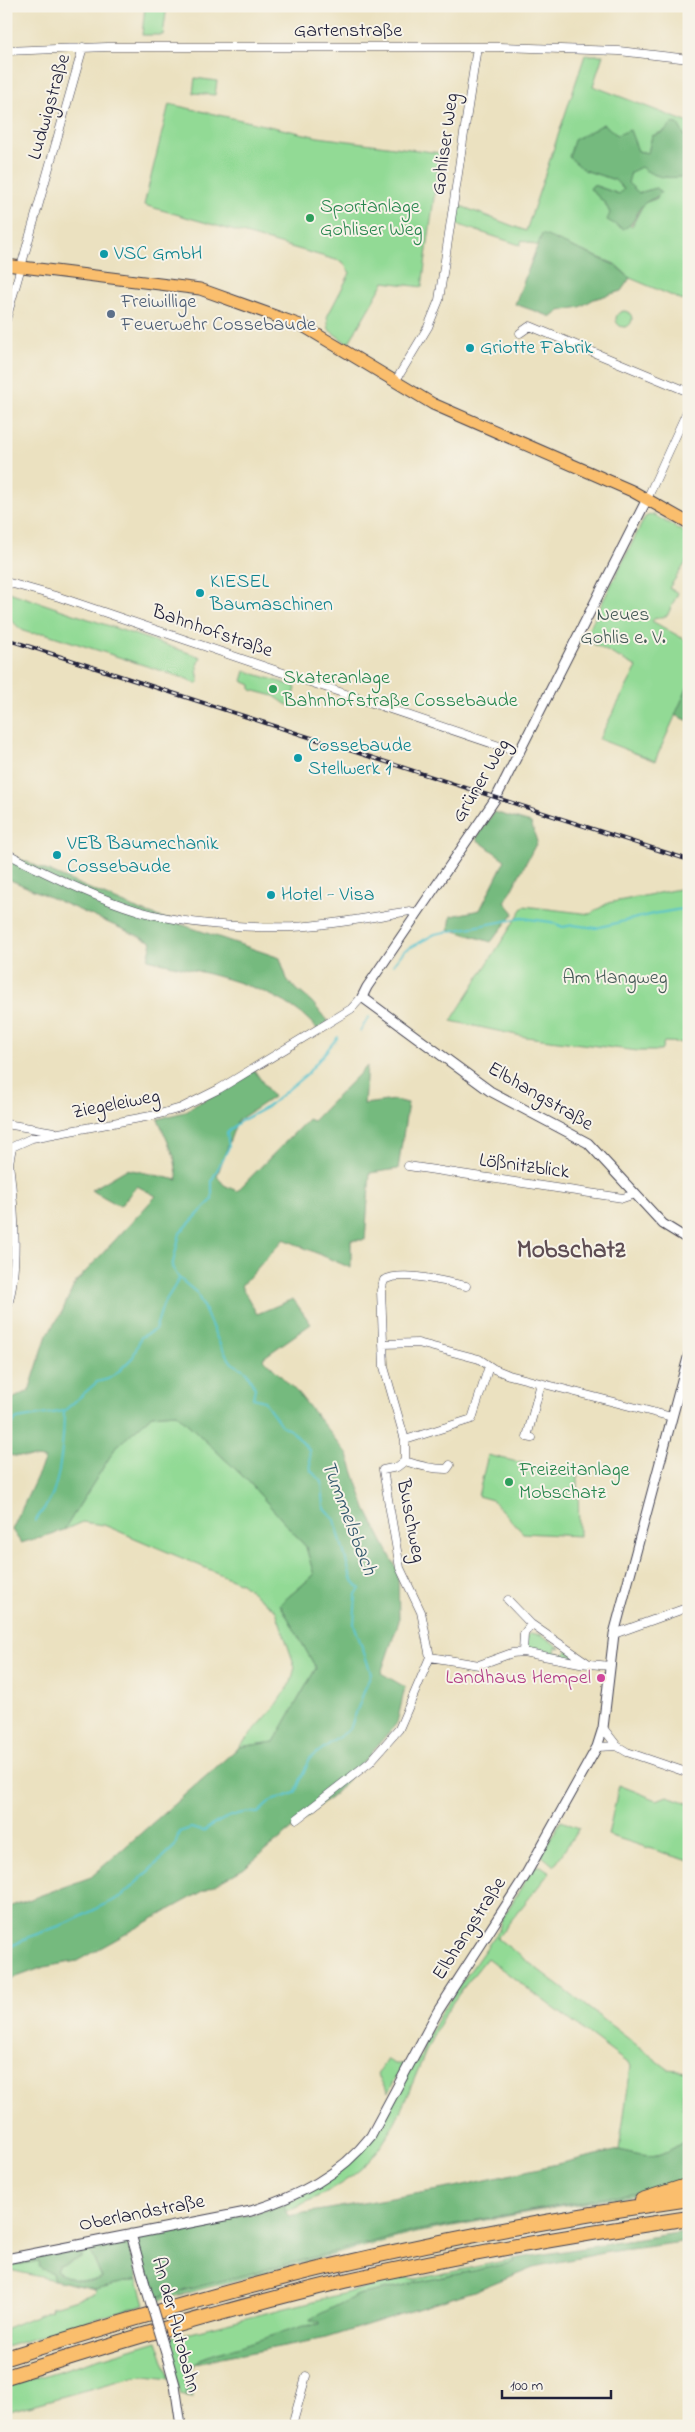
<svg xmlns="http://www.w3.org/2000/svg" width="695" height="2432" font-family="'Indie Flower',sans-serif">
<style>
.green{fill:#92da95;stroke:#5a7e68}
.forest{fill:#75ba7e;stroke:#4c6e5c}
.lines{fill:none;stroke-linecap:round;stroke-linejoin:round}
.stream{stroke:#56c3ce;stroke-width:2}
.minor-casing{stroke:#403f4f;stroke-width:9}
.tertiary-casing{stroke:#403f4f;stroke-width:11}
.primary-casing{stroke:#403f4f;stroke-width:13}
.motorway-casing{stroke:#403f4f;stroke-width:16}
.minor{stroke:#fff;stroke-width:8}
.tertiary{stroke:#fff;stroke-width:9}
.primary{stroke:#fabe6d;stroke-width:11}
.motorway{stroke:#fabe6d;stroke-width:14}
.rail-casing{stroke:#22223b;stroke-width:4}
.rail{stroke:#f7f3e8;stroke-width:2;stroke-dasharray:5.5;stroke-linecap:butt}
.tertiary-bridge-casing{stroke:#403f4f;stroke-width:11;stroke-linecap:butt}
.tertiary-bridge{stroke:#fff;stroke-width:9}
.leisure-dot{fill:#2e9e5b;stroke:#f7f3e8;stroke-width:2}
.culture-dot{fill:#0f9aa8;stroke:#f7f3e8;stroke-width:2}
.service-dot{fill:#5c6f8a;stroke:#f7f3e8;stroke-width:2}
.hotel-dot{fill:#d1479c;stroke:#f7f3e8;stroke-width:2}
.labels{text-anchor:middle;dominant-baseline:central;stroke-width:4;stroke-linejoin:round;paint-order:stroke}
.street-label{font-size:20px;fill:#22223b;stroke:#f7f3e8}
.leisure-label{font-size:20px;fill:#27864d;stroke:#f7f3e8;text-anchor:start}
.culture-label{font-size:20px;fill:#0d838f;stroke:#f7f3e8;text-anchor:start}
.service-label{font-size:20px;fill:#4e5e75;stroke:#f7f3e8;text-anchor:start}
.park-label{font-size:20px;fill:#445956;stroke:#f7f3e8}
.hotel-label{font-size:20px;fill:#b23c85;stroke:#f7f3e8;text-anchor:end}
.water-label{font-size:21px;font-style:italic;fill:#345a6e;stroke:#f7f3e8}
.district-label{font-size:25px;font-weight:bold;fill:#5f4e54;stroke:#f7f3e8}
</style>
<rect width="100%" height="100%" fill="#f7f3e8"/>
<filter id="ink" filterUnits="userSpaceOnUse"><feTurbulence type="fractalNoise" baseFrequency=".02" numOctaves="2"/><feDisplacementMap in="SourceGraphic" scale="10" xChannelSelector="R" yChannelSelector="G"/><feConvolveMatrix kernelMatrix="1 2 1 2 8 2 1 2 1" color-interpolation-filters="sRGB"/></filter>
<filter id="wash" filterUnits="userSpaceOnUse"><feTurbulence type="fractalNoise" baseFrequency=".0096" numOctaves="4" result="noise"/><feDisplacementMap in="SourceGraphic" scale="20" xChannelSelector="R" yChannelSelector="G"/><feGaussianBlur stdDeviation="1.12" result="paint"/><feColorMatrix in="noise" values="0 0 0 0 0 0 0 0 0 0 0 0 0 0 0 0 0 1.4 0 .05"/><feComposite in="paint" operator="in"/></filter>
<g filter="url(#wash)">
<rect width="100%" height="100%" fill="#ebe1c0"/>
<!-- green -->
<path class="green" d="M145 6H167L163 35H142Z
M585 55H603L593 86 689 123V136H685L678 125 652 136 648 153 638 151 603 124 593 131 584 170 615 180 624 190 619 194 593 185 590 189 605 203 610 213 632 226 644 203 658 198 656 188 639 193 627 183 631 172 641 166C654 178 670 179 687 176L686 165 689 160V303L630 278 615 264 542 235 538 246 522 240 520 245 456 224 458 205 526 231Z
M195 78 217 81 215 95 193 93Z
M169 104 318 137 440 153 422 287 384 282 348 344 329 330 327 317 350 273 343 262 144 205Z
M616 319a8 8 0 1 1 16 0a8 8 0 1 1-16 0Z
M650 515H654L689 535V558L669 588 678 593 667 616 654 619 652 621 689 642V685L655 761 599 739 637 667 584 639 645 517Z
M6 591 201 657 197 668 199 683 196 684 187 679 44 633C23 636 19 628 6 614Z
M245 671 294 686 296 688 292 703 287 705 274 696 251 690V685L242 681Z
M689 887 686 905 689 906V1043L664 1042 661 1051H638L526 1037 451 1021 524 906 590 914 608 903Z
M176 1413 248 1481 306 1547 314 1575 280 1604 316 1668 274 1742 239 1747 273 1709 291 1682 295 1667 276 1611 241 1583 104 1525 82 1522 64 1530 116 1447 152 1415Z
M488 1455 578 1476 579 1536 523 1533 492 1500 478 1496Z
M530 1633 542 1635 560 1648 556 1647 555 1652 565 1655 567 1650 580 1660 529 1650C525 1645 525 1638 530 1633Z
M619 1785 657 1800 667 1796 689 1803V1861L608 1835Z
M561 1821 579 1828 554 1866 541 1855Z
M534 1866H541L550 1872 497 1938 668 2069 689 2071V2091L683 2092 682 2108H689V2138C658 2159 655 2159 619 2150L631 2066 487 1958C469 1981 449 2004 436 2030 415 2071 400 2126 370 2160 348 2184 315 2198 286 2212L285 2204 327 2181 375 2135 412 2066 421 2056 426 2040 443 2009 499 1930 501 1921Z
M387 2059 394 2064H404L388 2092 377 2075Z
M684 2181 635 2195 530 2212 415 2233 156 2301 155 2298 415 2231 643 2191Z
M88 2246 102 2279C88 2284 70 2280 57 2272L59 2266 82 2258 81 2248Z
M514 2259 515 2262 358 2295 310 2321H319V2325H310L199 2359 185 2373 186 2397 181 2395 170 2359 173 2358 167 2338 409 2277 412 2280Z
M38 2261 52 2273 54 2280 10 2270 6 2267Z
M138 2279 145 2304 6 2347V2328L52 2309 51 2307 96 2293 95 2289Z
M157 2341 170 2379 145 2376 133 2377 6 2412V2388L16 2384Z"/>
<!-- forest -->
<path class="forest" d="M672 123 678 124 685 136H689L687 176C670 179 654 178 641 167L631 172 628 183 639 193 656 188 661 192C657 199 652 198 645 203 635 210 638 223 623 229L607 220 610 213 605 203 590 189 593 185 619 194 624 189 615 180 584 170 569 157 574 140 604 124 617 135 630 130 638 151 648 153 652 136 664 132Z
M542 234 615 265 630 278 621 291 594 299 580 307 560 311 552 317 515 304Z
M689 684V721L675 715Z
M494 812 531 823 537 842 505 902 514 913 491 942 449 929 451 916 480 910 505 860 476 839Z
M6 853 139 910 280 958 288 982 312 1002 328 1022 317 1029C282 985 201 973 148 959L152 942 6 878Z
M367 1066 364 1104 394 1100 408 1103 398 1169 370 1173 365 1240H351V1268L284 1239 241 1286 257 1314 293 1299 311 1324 263 1358 298 1393 348 1455 366 1509 398 1571 399 1621 381 1673 405 1687 397 1723 336 1793 243 1869 77 1961 44 1967 11 1979 6 1987V1908L91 1877 239 1747 274 1742 316 1668 280 1604 314 1575 306 1547 248 1481 176 1413 152 1415 116 1447 64 1530 21 1543 12 1530 45 1459 6 1455V1402L29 1391 47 1335 61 1314 75 1283 156 1196 137 1186 120 1206 91 1190 127 1169 178 1180 174 1156 158 1119 184 1112 254 1070 273 1097 237 1121 217 1176 224 1185 237 1191 308 1119 313 1121Z
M689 2138V2179L684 2181 643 2191 415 2231 155 2298 138 2247 139 2240 148 2235 172 2232V2228L253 2214 285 2204 288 2216 455 2187 619 2150C655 2159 658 2159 689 2138Z
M689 2231V2241L609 2252 533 2267 474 2291 326 2338 195 2363 189 2373 193 2398 186 2397 185 2373 199 2359 214 2354 303 2326 319 2325V2322L310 2321V2319L358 2295 515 2262 514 2259Z
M115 2241 126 2243 129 2247 138 2279 95 2289 54 2280 52 2273 40 2268 38 2261 6 2267V2262L81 2248 82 2258 59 2266 57 2272C69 2280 89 2284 102 2279L88 2246Z"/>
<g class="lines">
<!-- stream -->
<path class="stream" d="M393 965 404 951 435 934 456 930 522 918 551 922 563 927 573 925 596 928 653 914 682 909 689 910
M360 1031 369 1017
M6 1430 17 1419 64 1411
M35 1521C41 1513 48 1504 52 1495 61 1475 64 1433 64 1411L97 1382 108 1379 117 1373 133 1357 141 1337 155 1330 163 1305 179 1279
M6 1949 29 1937 70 1922 122 1896 175 1846 179 1832 191 1828 203 1831C220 1820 238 1810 258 1813L271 1801 295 1793 310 1758 350 1729 371 1673 354 1624 356 1594 360 1589 351 1578 335 1520 324 1508 322 1482 311 1471 309 1450 293 1432 281 1425 264 1401 253 1398 255 1388 246 1371 232 1363 221 1347 197 1293 179 1278 172 1267 180 1233 212 1200V1180L229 1147 227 1133 239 1122 267 1107 307 1074 338 1037"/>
</g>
</g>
<g filter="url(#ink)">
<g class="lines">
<defs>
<path id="minor" d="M6 51 107 47H499L619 51 689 59
M6 320 83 47
M520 333 530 326 689 392
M395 382 428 327 439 300 477 47
M647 499 689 407
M6 582 59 597 520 753
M6 853C48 875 93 897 139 911 188 925 242 928 293 927 332 925 372 917 410 911L416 915
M6 1124 54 1132
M408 1166 623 1198 635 1194
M6 1311C20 1272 14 1204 9 1163L12 1147 32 1138 156 1115 181 1108 219 1089 351 1009 362 997
M383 1344 418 1343 479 1359 494 1369 509 1375 672 1417
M532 1438 527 1437 541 1383
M405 1440 472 1419 489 1366
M450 1465 447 1469C431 1469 419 1466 405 1461V1440L384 1367 381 1290 384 1280C403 1270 446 1282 466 1286
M508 1600 531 1624 589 1664
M614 1634 689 1607
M523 1652 524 1634 531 1624
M430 1657 479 1665 512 1653 523 1652 580 1663 610 1666
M603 1728 617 1746 627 1752 689 1773
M597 1747 617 1746
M297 1819 370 1762 399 1729 430 1657 421 1612 400 1568 383 1470 397 1467 405 1461
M6 2425 16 2426
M292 2426 306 2376"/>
<path id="tertiary" d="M647 499 496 798 367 987 362 997 490 1091 588 1143 663 1224 689 1240
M131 2234 144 2281
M6 2259 251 2211C298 2196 340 2176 371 2136L438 2011 525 1876 597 1747 603 1728 614 1634 689 1354
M168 2360 175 2385 181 2426"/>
<path id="primary" d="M6 265 200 289 303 326 433 404 632 491 689 523"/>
<path id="motorway" d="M642 2200 689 2185
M6 2358C117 2323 227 2290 340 2264 455 2237 572 2216 689 2199
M6 2377C118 2342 230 2308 344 2281 458 2255 573 2235 689 2218"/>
</defs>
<!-- minor casing -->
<use href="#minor" class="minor-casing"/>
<!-- tertiary casing -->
<use href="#tertiary" class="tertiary-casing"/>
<!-- primary casing -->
<use href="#primary" class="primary-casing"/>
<!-- motorway casing -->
<use href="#motorway" class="motorway-casing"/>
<!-- minor -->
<use href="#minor" class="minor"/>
<!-- tertiary -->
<use href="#tertiary" class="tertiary"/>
<!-- primary -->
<use href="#primary" class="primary"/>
<!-- motorway -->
<use href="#motorway" class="motorway"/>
<defs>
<path id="rail" d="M6 639 689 860"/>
</defs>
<!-- rail casing -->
<use href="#rail" class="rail-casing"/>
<!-- rail -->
<use href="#rail" class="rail"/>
<defs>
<path id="tertiary-bridge" d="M144 2281 168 2360"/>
</defs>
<!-- tertiary-bridge casing -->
<use href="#tertiary-bridge" class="tertiary-bridge-casing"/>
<!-- tertiary-bridge -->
<use href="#tertiary-bridge" class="tertiary-bridge"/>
</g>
</g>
<!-- markers -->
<g class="leisure-dot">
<circle cx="310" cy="218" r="5"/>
<circle cx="273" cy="689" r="5"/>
<circle cx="509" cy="1482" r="5"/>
</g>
<g class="culture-dot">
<circle cx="104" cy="254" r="5"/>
<circle cx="470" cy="348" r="5"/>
<circle cx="200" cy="593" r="5"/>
<circle cx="298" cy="758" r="5"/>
<circle cx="57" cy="855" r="5"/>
<circle cx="271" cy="895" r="5"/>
</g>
<circle class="service-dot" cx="111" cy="314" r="5"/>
<circle class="hotel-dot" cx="601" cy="1678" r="5"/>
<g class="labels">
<!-- street labels -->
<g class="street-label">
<text x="348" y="31">Gartenstraße</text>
<text transform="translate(50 107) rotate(-74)">Ludwigstraße</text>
<text transform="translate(446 144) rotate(-82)">Gohliser Weg</text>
<text transform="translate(212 632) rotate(19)">Bahnhofstraße</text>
<text transform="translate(482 781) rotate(-59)">Grüner Weg</text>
<text transform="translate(540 1097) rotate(30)">Elbhangstraße</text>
<text transform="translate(116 1105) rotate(-11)">Ziegeleiweg</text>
<text transform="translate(524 1167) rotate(8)">Lößnitzblick</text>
<text transform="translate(410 1521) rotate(79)">Buschweg</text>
<text transform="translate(470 1929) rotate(-57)">Elbhangstraße</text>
<text transform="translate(142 2214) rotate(-11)">Oberlandstraße</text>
<text transform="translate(175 2325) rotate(75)">An der Autobahn</text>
</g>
<!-- leisure labels -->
<g class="leisure-label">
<text x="320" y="207">Sportanlage<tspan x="320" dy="23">Gohliser Weg</tspan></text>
<text x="283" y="678">Skateranlage<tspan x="283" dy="23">Bahnhofstraße Cossebaude</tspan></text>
<text x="519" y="1470">Freizeitanlage<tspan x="519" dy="23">Mobschatz</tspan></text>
</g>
<!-- culture labels -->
<g class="culture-label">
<text x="114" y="254">VSC GmbH</text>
<text x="480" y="348">Griotte Fabrik</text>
<text x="210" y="582">KIESEL<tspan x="210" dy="23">Baumaschinen</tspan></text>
<text x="308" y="746">Cossebaude<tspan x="308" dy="23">Stellwerk 1</tspan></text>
<text x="67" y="844">VEB Baumechanik<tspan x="67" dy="23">Cossebaude</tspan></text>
<text x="281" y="895">Hotel - Visa</text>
</g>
<!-- service labels -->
<g class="service-label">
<text x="121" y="302">Freiwillige<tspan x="121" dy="23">Feuerwehr Cossebaude</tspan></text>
</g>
<!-- park labels -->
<g class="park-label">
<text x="623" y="615">Neues<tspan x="623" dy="23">Gohlis e. V.</tspan></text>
<text x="615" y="978">Am Hangweg</text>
</g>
<!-- hotel labels -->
<g class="hotel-label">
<text x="591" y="1678">Landhaus Hempel</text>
</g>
<!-- water labels -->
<g class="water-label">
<text transform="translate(348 1518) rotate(69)">Tummelsbach</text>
</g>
<!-- district labels -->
<g class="district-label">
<text x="571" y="1251">Mobschatz</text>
</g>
</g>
<!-- margin -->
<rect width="695" height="2432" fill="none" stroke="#f7f3e8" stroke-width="25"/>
<!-- scale -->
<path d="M502 2390v8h109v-8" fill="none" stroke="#22223b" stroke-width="2.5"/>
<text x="510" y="2390" font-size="15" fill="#22223b" stroke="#f7f3e8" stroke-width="4" paint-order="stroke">100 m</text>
</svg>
